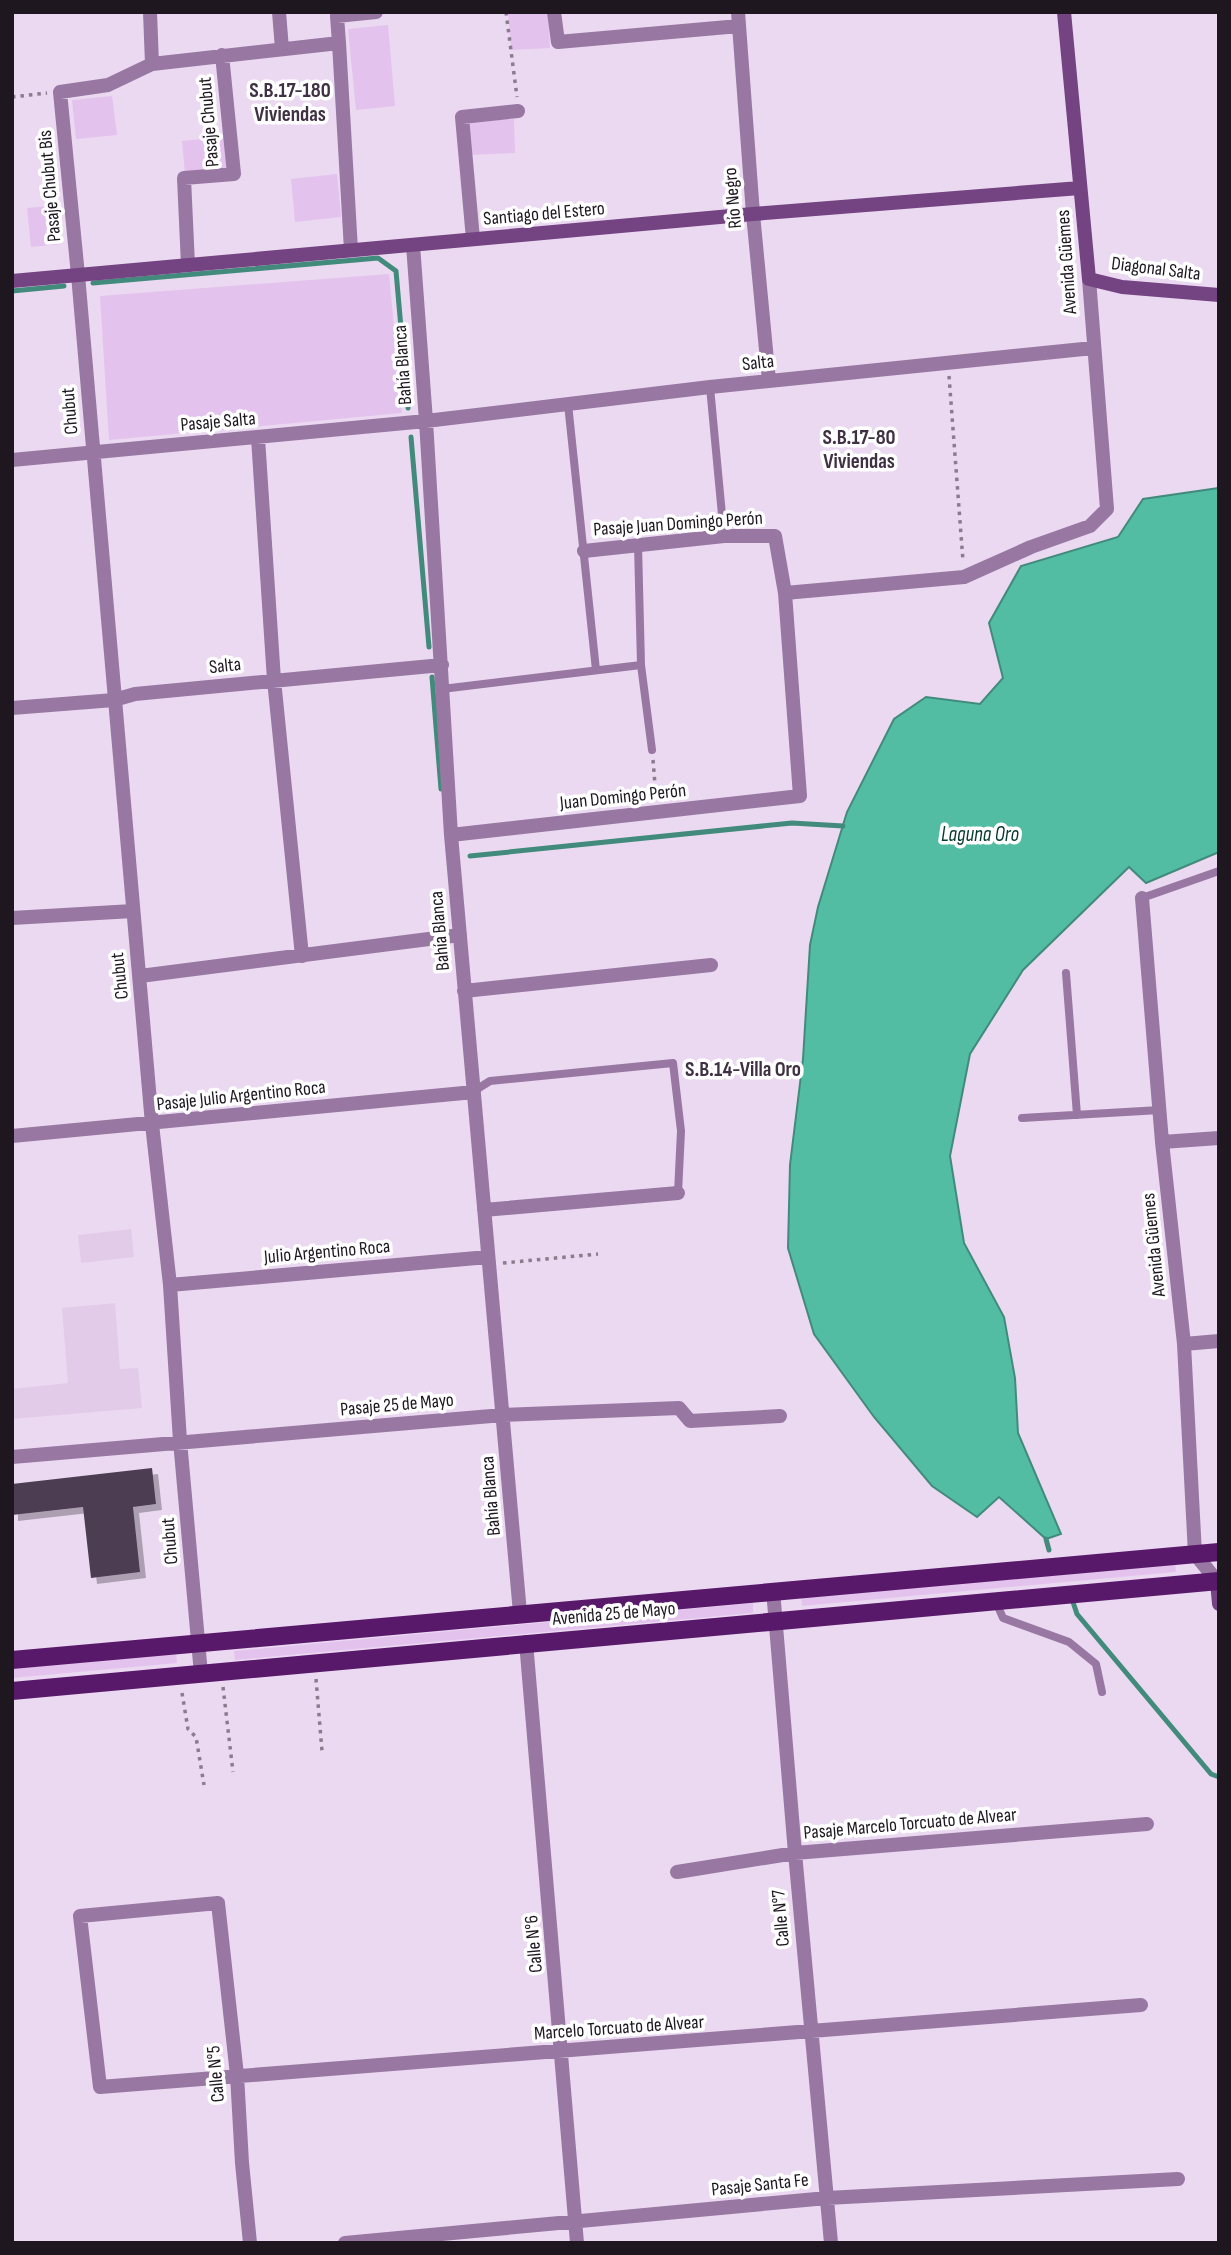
<svg xmlns="http://www.w3.org/2000/svg" width="1231" height="2255" font-family="'Sofia Sans Condensed',sans-serif">
<style>
.built{fill:#e2cbe9}
.green{fill:#e4c2ee}
.water{fill:#52bda3;stroke:#428b7c;stroke-width:2}
.lines{fill:none;stroke-linecap:round;stroke-linejoin:round}
.stream{stroke:#428b7c;stroke-width:5}
.building{fill:#4d3e52;filter:url(#shadow)}
.path{stroke:#897c8d;stroke-width:3.5;stroke-dasharray:3.5 5;stroke-linecap:butt}
.lane{stroke:#9877a2;stroke-width:8}
.street{stroke:#9877a2;stroke-width:14}
.secondary{stroke:#744382;stroke-width:14}
.primary{stroke:#59196a;stroke-width:18}
.labels{text-anchor:middle;dominant-baseline:central;stroke-width:7;stroke-linejoin:round;paint-order:stroke}
.street-label{font-size:19px;fill:#1e1720;stroke:#fff}
.neighbourhood-label{font-size:21px;font-weight:bold;fill:#3f3143;stroke:#fff}
.water-label{font-size:21px;font-style:italic;fill:#06392f;stroke:#fff}
</style>
<defs>
<filter id="shadow"><feDropShadow dx="6" dy="6" stdDeviation="0" flood-color="#0004"/></filter>
</defs>
<rect width="100%" height="100%" fill="#ebd9f1"/>
<!-- built -->
<path class="built" d="M131 1229 134 1257 81 1263 78 1235Z
M115 1303 120 1369 138 1368 142 1408 12 1419V1389L68 1383 62 1308Z"/>
<!-- green -->
<path class="green" d="M508 12H548L550 48 511 50Z
M388 25 395 106 356 110 348 29Z
M112 96 117 135 76 139 72 100Z
M514 119 515 153 469 155 467 122Z
M224 137 227 171 185 174 182 141Z
M337 174 341 217 295 222 291 179Z
M59 205 62 244 31 247 27 208Z
M389 274 402 413 109 440 100 296Z
M1175 1562 1176 1572 802 1606 801 1597Z
M753 1603V1613L235 1660 234 1651Z
M176 1653 177 1663 12 1678V1669Z"/>
<!-- water -->
<path class="water" d="M1219 488V852L1146 883 1129 867 1023 970 970 1054 950 1156 964 1243 1004 1317 1015 1378 1018 1433 1061 1534 1046 1539 999 1497 977 1517 932 1486 874 1417 814 1334 788 1248 790 1165 803 1059 810 945 818 907 847 812 894 719 926 697 980 704 1003 678 989 623 1021 566 1118 537 1143 499Z"/>
<g class="lines">
<!-- stream -->
<path class="stream" d="M93 283 378 258 396 271 408 408
M12 291 64 286
M411 437 429 647
M432 677 441 789
M470 856 792 823 843 826
M1046 1539 1049 1550
M1073 1602 1077 1614 1211 1774 1219 1777"/>
</g>
<!-- building -->
<path class="building" d="M152 1468 156 1504 133 1507 140 1572 91 1578 83 1507 12 1515V1484Z"/>
<g class="lines">
<!-- path -->
<path class="path" d="M506 12 517 97
M12 97 47 93
M949 376 963 561
M653 760 656 797
M503 1263 598 1254
M316 1679 322 1751
M223 1687 233 1772
M182 1693 188 1729 196 1737 204 1785"/>
<!-- lane -->
<path class="lane" d="M710 387 724 536
M568 404 596 670
M638 545 641 665 652 750
M442 689 641 665
M1142 898 1219 871
M1066 973 1077 1115
M474 1091 490 1081 673 1063 681 1131 678 1193
M1022 1118 1160 1110
M996 1602 1003 1618 1069 1642 1096 1664 1102 1692"/>
<!-- street -->
<path class="street" d="M150 12 152 64
M279 12 282 49
M554 12 558 42 739 26
M738 12 753 214 769 381
M339 43 351 250
M473 239 462 117 518 111
M413 245 426 421 451 835 520 1613
M188 265 184 178 234 174 222 55
M258 438 274 680 302 956
M12 460 426 421 710 387 1093 348
M785 593 964 577 1031 547 1090 526 1107 509 1089 279
M12 708 114 700 135 694 442 665
M451 835 800 796 785 593 775 536H724L584 551
M1142 898 1162 1142 1184 1344 1195 1554 1217 1581
M12 918 133 911
M140 976 460 935
M464 991 711 965
M12 1136 474 1092
M1162 1142 1219 1138
M484 1210 678 1193
M170 1285 488 1257
M1184 1344 1219 1341
M12 1457 503 1415 679 1408 690 1421 780 1416
M773 1590 795 1853 831 2243
M526 1642 577 2243
M201 1674 180 1441 170 1285 152 1124 78 275 60 92 108 85 152 64 339 43 337 16 376 12
M677 1872 795 1853 1147 1824
M250 2243 242 2163 237 2075 218 1903 80 1916 100 2087 1141 2005
M345 2243 827 2198 1178 2179"/>
<!-- secondary -->
<path class="secondary" d="M1064 12 1089 279 1122 287 1219 295
M12 281 753 214 1080 188
M1217 1581 1219 1604"/>
<!-- primary -->
<path class="primary" d="M12 1660 1219 1552
M12 1691 1219 1581"/>
</g>
<g class="labels">
<!-- street labels -->
<g class="street-label">
<text transform="translate(209 122) rotate(-95)">Pasaje Chubut</text>
<text transform="translate(50 186) rotate(-95)">Pasaje Chubut Bis</text>
<text transform="translate(733 198) rotate(-95)">Río Negro</text>
<text transform="translate(544 214) rotate(-5)">Santiago del Estero</text>
<text transform="translate(1067 262) rotate(-94)">Avenida Güemes</text>
<text transform="translate(1156 269) rotate(7)">Diagonal Salta</text>
<text transform="translate(758 363) rotate(-6)">Salta</text>
<text transform="translate(403 365) rotate(-94)">Bahía Blanca</text>
<text transform="translate(70 411) rotate(-95)">Chubut</text>
<text transform="translate(218 422) rotate(-5)">Pasaje Salta</text>
<text transform="translate(678 524) rotate(-4)">Pasaje Juan Domingo Perón</text>
<text transform="translate(225 666) rotate(-6)">Salta</text>
<text transform="translate(623 797) rotate(-6)">Juan Domingo Perón</text>
<text transform="translate(440 931) rotate(-95)">Bahía Blanca</text>
<text transform="translate(120 976) rotate(-96)">Chubut</text>
<text transform="translate(241 1096) rotate(-6)">Pasaje Julio Argentino Roca</text>
<text transform="translate(1154 1245) rotate(-96)">Avenida Güemes</text>
<text transform="translate(327 1252) rotate(-5)">Julio Argentino Roca</text>
<text transform="translate(397 1405) rotate(-5)">Pasaje 25 de Mayo</text>
<text transform="translate(491 1496) rotate(-95)">Bahía Blanca</text>
<text transform="translate(170 1541) rotate(-95)">Chubut</text>
<text transform="translate(614 1614) rotate(-5)">Avenida 25 de Mayo</text>
<text transform="translate(910 1824) rotate(-5)">Pasaje Marcelo Torcuato de Alvear</text>
<text transform="translate(781 1918) rotate(-95)">Calle N°7</text>
<text transform="translate(534 1944) rotate(-95)">Calle N°6</text>
<text transform="translate(619 2028) rotate(-4)">Marcelo Torcuato de Alvear</text>
<text transform="translate(216 2074) rotate(-95)">Calle N°5</text>
<text transform="translate(760 2185) rotate(-6)">Pasaje Santa Fe</text>
</g>
<!-- neighbourhood labels -->
<g class="neighbourhood-label">
<text x="290" y="90">S.B.17-180<tspan x="290" dy="24">Viviendas</tspan></text>
<text x="859" y="437">S.B.17-80<tspan x="859" dy="24">Viviendas</tspan></text>
<text x="743" y="1069">S.B.14-Villa Oro</text>
</g>
<!-- water labels -->
<g class="water-label">
<text x="980" y="834">Laguna Oro</text>
</g>
</g>
<!-- border -->
<rect width="1231" height="2255" fill="none" stroke="#1e1720" stroke-width="28"/>
</svg>
